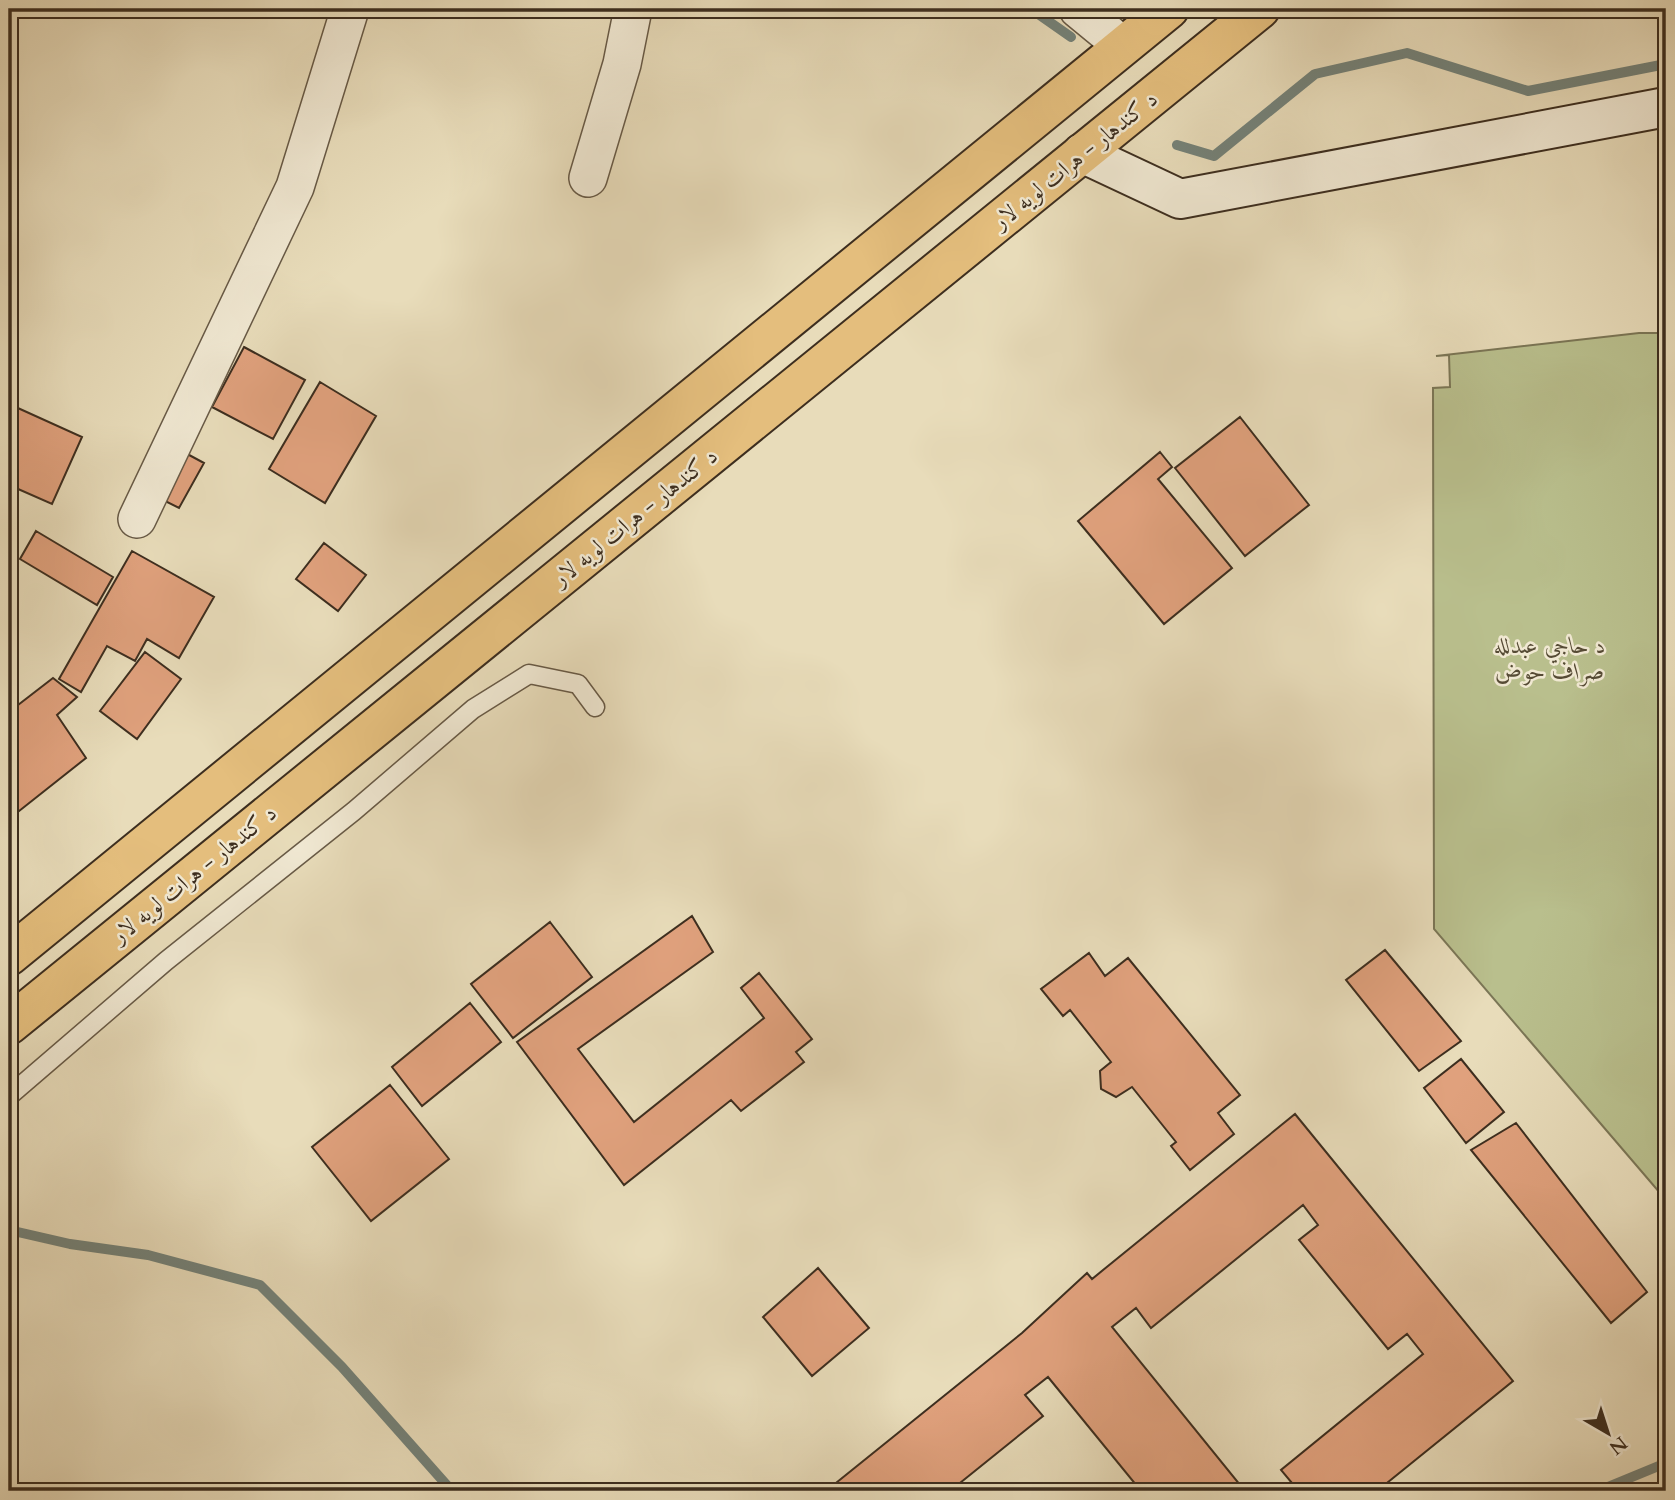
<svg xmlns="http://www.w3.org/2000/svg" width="1675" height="1500" font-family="Cardo,Amiri,serif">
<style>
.green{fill:#b9bf8d;stroke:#7b7656;stroke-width:2}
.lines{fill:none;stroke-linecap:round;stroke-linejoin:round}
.stream{stroke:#748279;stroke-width:10}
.building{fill:#e0a17d;stroke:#3d2e1f;stroke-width:2}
.lane-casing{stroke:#685a46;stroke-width:21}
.street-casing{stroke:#685a46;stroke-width:40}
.secondary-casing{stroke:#3d2e1f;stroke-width:42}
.highway-casing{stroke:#3d2e1f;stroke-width:42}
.lane{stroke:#f0e8d2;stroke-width:18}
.street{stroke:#f0e8d2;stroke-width:37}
.secondary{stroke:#f0e8d2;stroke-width:38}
.highway{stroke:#e4be7d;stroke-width:38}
.labels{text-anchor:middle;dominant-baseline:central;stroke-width:5;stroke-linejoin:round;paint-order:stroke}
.street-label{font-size:23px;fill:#3d2e1f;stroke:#f0e8d2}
.park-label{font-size:23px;font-style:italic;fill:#564b35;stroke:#f0e8d2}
</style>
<rect width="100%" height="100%" fill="#e8dcba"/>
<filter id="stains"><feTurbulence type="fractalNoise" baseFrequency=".00286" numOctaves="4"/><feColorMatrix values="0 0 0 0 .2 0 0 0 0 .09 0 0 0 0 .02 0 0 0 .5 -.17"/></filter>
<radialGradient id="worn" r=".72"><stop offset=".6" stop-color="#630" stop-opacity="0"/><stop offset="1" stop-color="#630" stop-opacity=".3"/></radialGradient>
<!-- green -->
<path class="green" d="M1639 333H1666V1200L1434 929 1433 388 1450 387 1449 355 1436 356Z"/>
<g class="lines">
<!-- stream -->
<path class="stream" d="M1031 9 1071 37
M1177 145 1214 156 1315 74 1407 53 1528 91 1666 64
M9 1230 70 1244 148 1255 260 1285 342 1367 452 1491
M1598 1491 1666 1463"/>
</g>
<!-- building -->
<path class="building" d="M244 347 305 380 273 439 212 407Z
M320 382 376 416 325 503 269 469Z
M9 404 82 437 52 504 9 485Z
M1240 417 1309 505 1245 556 1175 468Z
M178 449 204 463 179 508 165 501Z
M1160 452 1172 467 1158 479 1232 568 1164 624 1078 521Z
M36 531 113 577 97 605 20 559Z
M324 543 366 575 338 611 296 579Z
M132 551 214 597 179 658 147 639 135 661 107 646 81 692 59 679Z
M145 652 181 679 137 739 100 711Z
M53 678 77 697 57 715 86 758 9 819V712Z
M692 916 713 952 578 1049 634 1122 764 1018 741 988 759 973 812 1039 796 1052 804 1062 741 1111 731 1100 624 1185 517 1042Z
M550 922 592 977 513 1038 471 984Z
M1385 950 1461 1041 1419 1071 1346 980Z
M1089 953 1105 976 1128 958 1240 1095 1218 1113 1234 1134 1190 1170 1171 1146 1176 1142 1132 1087 1116 1097 1101 1089 1100 1071 1111 1062 1070 1010 1063 1016 1041 989Z
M470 1003 501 1042 422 1106 392 1067Z
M1461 1059 1504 1112 1466 1143 1424 1088Z
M390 1085 449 1159 371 1221 312 1147Z
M1295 1114 1513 1381 1377 1491H1293L1297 1489 1281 1470 1423 1354 1407 1334 1388 1349 1299 1240 1318 1225 1303 1205 1151 1328 1136 1308 1112 1327 1245 1491H1141L1048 1377 1025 1395 1043 1416 950 1491H826L1022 1333 1087 1273 1092 1279Z
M1516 1123 1647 1292 1611 1323 1471 1150Z
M818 1268 869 1328 812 1376 763 1317Z"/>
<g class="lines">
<defs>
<path id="lane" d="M9 1096 166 961 354 811 473 709 529 674 578 684 595 707"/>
<path id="street" d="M1078 9 1123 46
M588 178 622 64 633 9
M137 519 295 187 350 9"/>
<path id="secondary" d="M1082 153 1180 199 1666 107"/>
<path id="highway" d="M9 956 1169 9
M9 1025 1260 9"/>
</defs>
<!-- lane casing -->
<use href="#lane" class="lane-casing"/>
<!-- street casing -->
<use href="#street" class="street-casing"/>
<!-- secondary casing -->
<use href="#secondary" class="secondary-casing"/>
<!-- highway casing -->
<use href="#highway" class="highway-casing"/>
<!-- lane -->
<use href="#lane" class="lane"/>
<!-- street -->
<use href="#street" class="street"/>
<!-- secondary -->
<use href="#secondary" class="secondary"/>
<!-- highway -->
<use href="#highway" class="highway"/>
</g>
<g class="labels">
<!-- street labels -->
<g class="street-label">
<text transform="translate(1075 160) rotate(-39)">د کندهار - هرات لويه لار</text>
<text transform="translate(635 517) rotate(-39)">د کندهار - هرات لويه لار</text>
<text transform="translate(194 874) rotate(-39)">د کندهار - هرات لويه لار</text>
</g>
<!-- park labels -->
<g class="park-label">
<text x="1550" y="645">د حاجي عبدلله<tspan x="1550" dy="26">صراف حوض</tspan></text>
</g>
</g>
<!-- margin -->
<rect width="1675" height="1500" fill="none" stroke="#e8dcba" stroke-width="35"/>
<rect x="10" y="10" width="1654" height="1479" fill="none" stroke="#3d2e1f" stroke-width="3.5"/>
<rect x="18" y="18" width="1640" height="1465" fill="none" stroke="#3d2e1f" stroke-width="2"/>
<!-- north arrow -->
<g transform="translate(1608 1433) rotate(141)" stroke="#f0e8d2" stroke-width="5" paint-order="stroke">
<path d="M0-5L12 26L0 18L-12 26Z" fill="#3d2e1f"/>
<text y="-10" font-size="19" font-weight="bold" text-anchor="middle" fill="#3d2e1f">N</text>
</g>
<rect width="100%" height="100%" filter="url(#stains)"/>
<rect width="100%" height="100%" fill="url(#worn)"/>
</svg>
